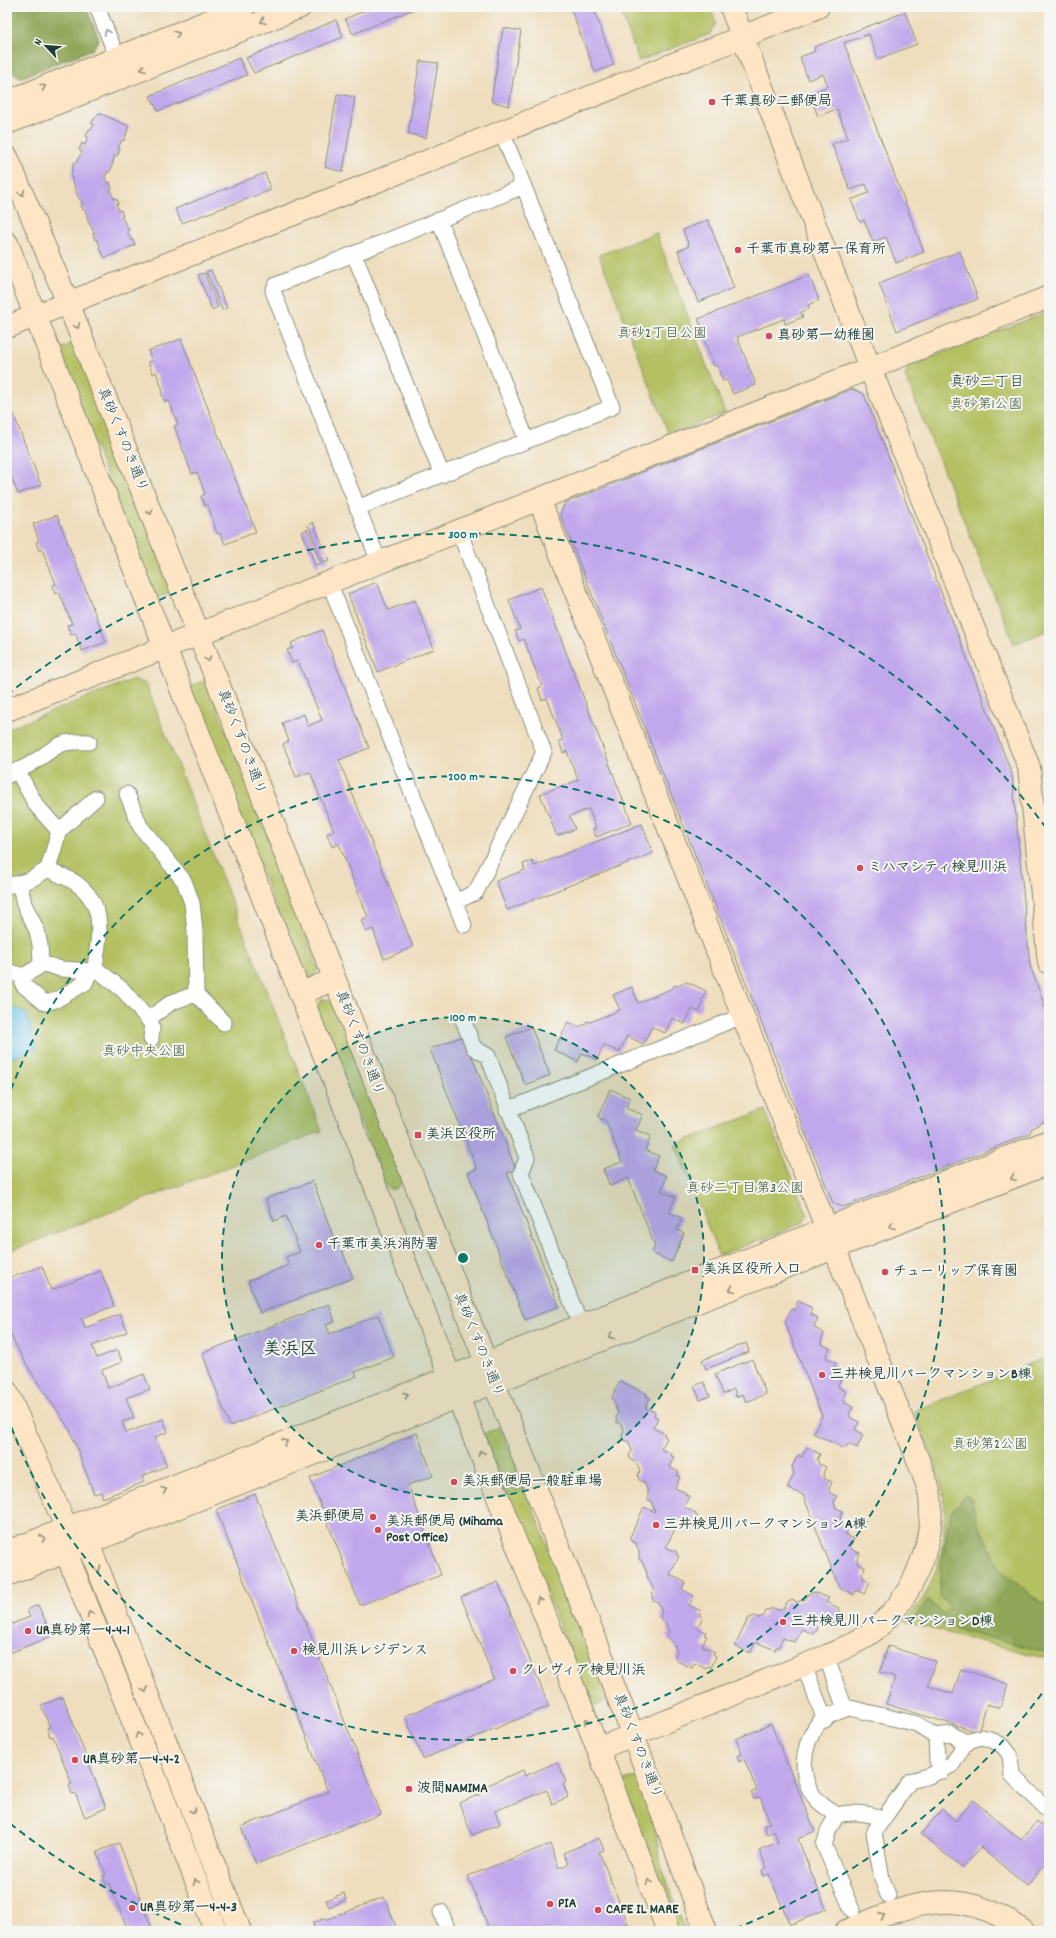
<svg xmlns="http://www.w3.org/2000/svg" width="1056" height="1938" font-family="Dekko,'Klee One',sans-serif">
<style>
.green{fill:#b4c062;stroke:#6a7e4b}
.forest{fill:#8fa658;stroke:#577246}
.water{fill:#6bc4e8;stroke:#45808e}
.building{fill:#c1a7ec}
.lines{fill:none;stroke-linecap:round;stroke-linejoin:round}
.street-casing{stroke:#878e78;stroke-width:17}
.secondary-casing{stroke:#878e78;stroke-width:24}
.street{stroke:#fff;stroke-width:15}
.secondary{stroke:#fee5c5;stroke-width:22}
.oneway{stroke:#8e917c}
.oneway2{stroke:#8f9e9a}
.ring{fill:none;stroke:#0f766e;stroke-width:2;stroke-dasharray:7 5}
.poi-dot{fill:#d1495b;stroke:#f6f6f2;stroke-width:1.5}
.labels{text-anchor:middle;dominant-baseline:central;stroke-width:4;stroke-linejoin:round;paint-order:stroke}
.poi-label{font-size:14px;font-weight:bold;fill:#1f3d34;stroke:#f6f6f2;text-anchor:start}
.park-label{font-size:14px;fill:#445e40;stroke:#f6f6f2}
.street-label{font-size:14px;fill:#1f3d34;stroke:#f6f6f2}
.neighbourhood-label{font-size:15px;fill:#1f3d34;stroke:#f6f6f2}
.district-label{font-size:18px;font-weight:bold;fill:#1f3d34;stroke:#f6f6f2}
.centre{fill:#0f766e;stroke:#f6f6f2;stroke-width:2}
.ring-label{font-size:12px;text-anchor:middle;font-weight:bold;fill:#0f766e;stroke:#f6f6f2;stroke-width:4;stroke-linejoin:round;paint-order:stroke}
</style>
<rect width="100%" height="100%" fill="#f6f6f2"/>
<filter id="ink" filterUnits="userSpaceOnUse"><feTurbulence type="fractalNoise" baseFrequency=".025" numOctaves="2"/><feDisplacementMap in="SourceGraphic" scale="8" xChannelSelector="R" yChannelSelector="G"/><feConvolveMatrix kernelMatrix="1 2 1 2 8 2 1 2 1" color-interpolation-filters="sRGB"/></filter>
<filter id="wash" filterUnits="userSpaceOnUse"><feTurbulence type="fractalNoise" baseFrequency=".012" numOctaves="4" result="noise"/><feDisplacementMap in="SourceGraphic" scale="16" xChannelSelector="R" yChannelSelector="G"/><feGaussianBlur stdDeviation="0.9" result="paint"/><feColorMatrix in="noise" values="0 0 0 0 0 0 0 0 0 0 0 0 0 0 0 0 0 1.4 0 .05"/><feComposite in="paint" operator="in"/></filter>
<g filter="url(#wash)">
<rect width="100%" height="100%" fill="#efdebd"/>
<!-- green -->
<path class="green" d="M619 7H710L716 23 710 34 639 61Z
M656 233 725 413 669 435 599 255Z
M1049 311V630L1014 644 905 376 909 366Z
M74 343 172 592 155 599 57 350Z
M134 679 146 684 149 692 322 1131 7 1252V729Z
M206 680 316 960C319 970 318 973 309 978L302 974 189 687Z
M328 999 333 1003 402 1178 401 1184 396 1189H389L385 1185 317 1012V1005L321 1000Z
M765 1110 807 1214 803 1223 719 1256 675 1144Z
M1049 1356V1659L905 1622C913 1611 923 1600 929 1587 945 1554 950 1513 939 1477 932 1455 923 1433 914 1411Z
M500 1427 610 1700 592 1707 483 1434Z
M640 1776 652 1808 662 1870 686 1931H679L621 1782Z"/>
<!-- forest -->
<path class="forest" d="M7 7H86L99 39 93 49 20 78 7 69Z
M966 1495 972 1500 978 1524 1001 1571 1041 1602 1049 1606V1653L914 1618 928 1599 943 1614 950 1608 940 1596V1571L951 1512Z"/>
<!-- water -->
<path class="water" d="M7 1006 26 1012 37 1048 8 1060Z"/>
<g id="blocks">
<!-- building -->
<path class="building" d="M373 7H419L353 34 345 19Z
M570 7H593L614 65 595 72Z
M905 12 917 44 878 59 869 34 844 43 924 252 896 263 886 237 873 242 864 220 860 222 851 200 869 193 866 184 850 190 832 144 848 138 837 109 818 116 809 94 828 86 823 74 808 80 800 57 815 51 814 47Z
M336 20 343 37 254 73 246 58Z
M503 28 521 31 509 106 491 101Z
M239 58 247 75 158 111 150 96Z
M420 61 438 63 426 138 408 133Z
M337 94 355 97 343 172 325 167Z
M99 113 129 126 124 141 122 140 118 148 120 149 117 156 115 155 110 172 108 171 105 177 107 183 110 182 112 189 110 190 114 199 116 198 119 203 116 204 119 211 121 210 123 216H121L129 230 127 231 132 241 133 240 135 245 105 258 99 248 100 247 97 239 95 240 93 234 94 233 90 224H89L85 210H83L81 205 83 204 78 197 71 176 74 162 76 163 82 152 79 150 82 143 85 145 88 137 86 136 89 129 91 130 94 124 91 123Z
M265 173 271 190 182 223 175 209Z
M708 220 734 288 698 302 678 251 689 246 683 230Z
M960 251 978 299 897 331 879 283Z
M211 270 227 308 222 310 206 272Z
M204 273 218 307 212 310 198 275Z
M809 275 819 300 808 305 809 309 801 312 803 317 785 324 784 319 737 337 756 385 733 394 727 380 723 381 717 365 714 366 703 338 706 337 698 319Z
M181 339 256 532 225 544 220 533 217 534 208 505 205 506 201 496 205 494 197 472 192 474 174 426 178 425 169 401 165 402 161 392 163 391 156 372 153 374 148 362 152 361 148 351Z
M852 389 864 394 1012 774 1030 965 1049 1018V1122L1046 1121 1032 1128 1029 1134 843 1207 833 1203 560 514 565 503Z
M7 398 41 485 18 494 11 477 8 478 7 476Z
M57 515 106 642 82 651 75 633 71 635 67 625 72 624 59 592 55 594 52 586 56 584 42 549 39 551 36 542 39 541 33 524Z
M313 522 329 561 323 563 308 525Z
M307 529 321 564 316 566 302 532Z
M377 582 388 610 415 600 434 649 378 672 348 594Z
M541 587 632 823 596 837 593 829 596 828 589 809 570 816 575 829 557 836 540 794 578 780 567 751 563 753 559 741 563 740 547 698 542 700 538 688 542 687 524 639 519 641 515 631 520 629 509 600Z
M322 630 369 748 339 760 413 947 384 959 373 929 366 932 361 920 368 917 339 844 332 847 327 834 334 831 310 772 296 777 283 744 289 741 282 723 304 714 308 726 322 720 298 661 292 663 287 650 293 648 291 643Z
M642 824 653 853 507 910 496 881 525 870 523 864 532 861 534 866Z
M687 982 706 991 701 1002 703 1003 699 1012 692 1009 685 1024 672 1018 665 1033 652 1027 643 1044 627 1036 619 1052 604 1045 597 1060 582 1053 578 1062 554 1050 568 1022 578 1027 586 1024 587 1021 590 1022 620 1010 613 995 632 987 638 1003 673 988 675 985 677 986Z
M531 1027 550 1075 525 1085 506 1037Z
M464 1036 516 1170 507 1173 559 1306 525 1320 468 1173 477 1169 430 1049Z
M610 1089 630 1098 626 1108 643 1115 636 1130 651 1136 645 1150 659 1156 653 1170 667 1176 661 1191 676 1197 669 1212 682 1218 677 1230 684 1233 672 1262 652 1253 655 1246 628 1178 610 1186 603 1169 622 1162 606 1121 598 1117Z
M313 1181 334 1239 337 1238 353 1278 260 1313 248 1281 289 1265 286 1257 300 1252 286 1216 274 1221 266 1199Z
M42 1266 51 1290 101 1271 114 1306 82 1318 85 1328 120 1314 127 1332 92 1346 97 1358 118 1350 122 1362 102 1370 108 1388 144 1374 150 1389 126 1398 134 1418 122 1422 126 1433 163 1419 168 1432 155 1437 167 1466 142 1476 144 1482 103 1498 101 1492 94 1494 70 1430 29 1369 13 1340 7 1323V1279Z
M798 1301 812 1308 810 1314 818 1318 814 1326 816 1329 824 1333 821 1341V1344L830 1348 826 1355 827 1358 836 1363 832 1371 833 1373 842 1377 838 1385 839 1388 846 1392 843 1398 845 1403 853 1407 849 1414 851 1418 859 1422 855 1429 863 1435 857 1448 848 1444 845 1449 813 1433 822 1416 785 1322 791 1309 794 1310Z
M329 1304 335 1322 326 1325 330 1334 378 1315 394 1357 355 1372 357 1376 230 1426 202 1353Z
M746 1343 749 1352 706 1369 702 1360Z
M752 1359 766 1394 746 1402 743 1394 736 1397 734 1389 723 1394 715 1374Z
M620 1381 647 1394 646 1396 650 1398 645 1408 655 1412 654 1416 658 1418 653 1428 665 1434 664 1436 667 1438 661 1449 672 1454 671 1456 674 1457 669 1467 679 1472 677 1476 680 1477 675 1488 686 1493 685 1495 689 1496 684 1507 696 1513 695 1515 698 1516 688 1530 677 1525 666 1547 677 1552 676 1554 679 1556 670 1575 685 1582 682 1589 694 1596 689 1605 701 1611 699 1615 703 1617 697 1628 706 1632 704 1635 707 1636 702 1646 715 1652 713 1654 716 1656 711 1668 708 1666 706 1669 694 1663 692 1668 677 1661 675 1656 677 1652 673 1642 669 1640 667 1635 669 1632 665 1622 661 1620 660 1615 662 1612 658 1602 653 1600 652 1595 654 1591 650 1582 647 1580V1573L642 1561 639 1559V1552L636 1543 631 1541 630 1537 644 1507 655 1512 651 1501 648 1500V1492L644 1482 639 1480 638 1475 640 1471 636 1463 631 1460 629 1456 632 1451 629 1442 623 1440 622 1435 624 1430 622 1425 617 1422 616 1417 618 1413 612 1397Z
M704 1382 710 1396 700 1400 694 1386Z
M417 1433 433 1476 408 1485 441 1575 360 1605 310 1478Z
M807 1447 820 1454 817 1459 819 1464 826 1467 823 1474 825 1479 832 1482 829 1489 830 1493 837 1496 834 1502 836 1508 843 1511 840 1517 842 1522 849 1525 846 1532 847 1536 854 1539 851 1546 852 1550 860 1553 857 1560 858 1564 865 1567 862 1574 864 1579 870 1582 864 1594 856 1590 854 1595 839 1587 803 1495 787 1488 794 1474 792 1467 798 1455 802 1457Z
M255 1494 381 1814 256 1864 241 1827 328 1792 216 1510Z
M498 1582 549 1706 423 1759 405 1716 494 1679 461 1597Z
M814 1592 829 1598 826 1602 839 1608 838 1611 843 1613 837 1625 833 1623 832 1626 821 1621 816 1632 814 1631 813 1634 802 1629 794 1642 783 1638 778 1648 776 1647 775 1650 756 1642 750 1653 735 1646 748 1619 754 1616 759 1618 764 1616 766 1611 773 1608 778 1610 784 1608 786 1603 793 1600 797 1602 806 1599 808 1594Z
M38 1605 52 1636 7 1654V1626L30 1617 27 1610Z
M888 1646 936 1661 928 1686 953 1694 961 1669 1008 1684 1000 1708 987 1704 978 1732 886 1704 895 1677 880 1672Z
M63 1697 106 1808 85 1817 75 1793 72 1794 69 1785 72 1784 53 1736 50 1737 47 1728 50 1727 41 1705Z
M771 1724 815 1831 798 1839 826 1909 790 1925 769 1874 764 1876 762 1870 767 1868 759 1850 778 1842 774 1831 767 1834 764 1825 770 1823 760 1797 754 1799 751 1793 757 1790 744 1759 739 1762 737 1756 742 1754 736 1739Z
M557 1762 566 1782 563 1783 568 1797 552 1804 547 1790 495 1811 500 1824 472 1835 459 1803 483 1793 481 1788 523 1770 525 1776Z
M973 1800 1021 1840 1037 1821 1049 1832V1869L1044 1865 1027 1886 980 1847 962 1868 921 1834 942 1809 956 1821Z
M599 1838 604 1850 599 1852 631 1931H490L468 1876 550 1844 559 1868 568 1864 563 1853Z
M119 1843 153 1931H128L109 1883 106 1885 103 1876 106 1875 97 1852Z
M344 1893 346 1900 329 1907 326 1900Z
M384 1897 398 1931H312L315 1930 313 1923 325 1918 326 1920Z"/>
</g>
</g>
<g filter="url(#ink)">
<use href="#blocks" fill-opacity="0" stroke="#878e78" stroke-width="1"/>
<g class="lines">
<defs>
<path id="street" d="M97 7 117 57
M439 220 527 441
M354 254 442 475
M357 508 612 407 502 132
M379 562 273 291 276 285 524 186
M333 592 464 925
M17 770 36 805 59 831
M7 776C14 771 22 769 29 765 57 749 53 740 89 742
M127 794 140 826 184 881 192 903 195 931 196 994 224 1023
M48 869C57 874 67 877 76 883 107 906 99 935 95 968L123 990 151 1023 152 1029 151 1039
M18 884 21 890 24 904 37 931 40 945 41 963 37 968 23 976
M7 886 30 880 48 869 59 831 96 798
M455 902 476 892 544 752 463 541
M41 963 61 969 91 971
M7 971 23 976V985L45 1003 56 1000 85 983 88 976 95 968
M148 1019 172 1002 196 994
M463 1020 474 1048 488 1056 527 1158 521 1173 577 1316
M507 1110 732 1020
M830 1667 845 1709
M808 1676 825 1720
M936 1736 951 1734 967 1743
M837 1815C830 1810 823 1806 817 1800 798 1779 802 1747 817 1725 824 1716 839 1711 850 1708L917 1724 936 1736 937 1761 943 1771
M888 1895 882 1879 874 1832 910 1781 929 1776 952 1765 964 1745 971 1740 981 1737 990 1739 1003 1746 1010 1755 1012 1775 1049 1811
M852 1910 824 1845 829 1829 837 1815C854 1811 868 1813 884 1819
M441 1912 448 1931"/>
<path id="secondary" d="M731 7 870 368 1029 767 1049 963
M7 102 244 7
M7 123 300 7
M7 157 68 303 633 1735 706 1931
M7 243 437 1344 598 1749 668 1931
M7 327 818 7
M539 499 920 1465C923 1475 929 1486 930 1497 935 1545 913 1596 877 1628 863 1640 844 1648 827 1656L598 1749
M7 710 1049 297
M300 994 334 979
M7 1392 67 1529 66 1552 216 1931
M76 1535 88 1543 240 1931
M7 1552 1049 1141
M7 1575 1049 1163
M846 1931C911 1903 960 1883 1023 1931"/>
</defs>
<!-- street casing -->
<use href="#street" class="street-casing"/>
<!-- secondary casing -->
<use href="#secondary" class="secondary-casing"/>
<!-- street -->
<use href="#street" class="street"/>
<!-- secondary -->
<use href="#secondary" class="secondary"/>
</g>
<!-- one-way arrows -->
<defs><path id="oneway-chevron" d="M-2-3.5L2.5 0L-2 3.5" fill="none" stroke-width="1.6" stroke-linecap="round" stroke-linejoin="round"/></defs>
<g class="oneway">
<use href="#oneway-chevron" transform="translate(263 21) rotate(158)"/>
<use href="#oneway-chevron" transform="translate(177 34) rotate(-21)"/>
<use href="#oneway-chevron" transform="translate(143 69) rotate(158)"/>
<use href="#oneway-chevron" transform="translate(43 87) rotate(-22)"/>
<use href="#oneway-chevron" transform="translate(22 193) rotate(67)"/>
<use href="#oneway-chevron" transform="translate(77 326) rotate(68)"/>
<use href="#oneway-chevron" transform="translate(150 512) rotate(68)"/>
<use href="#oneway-chevron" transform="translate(208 659) rotate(69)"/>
<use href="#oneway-chevron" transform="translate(1013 1178) rotate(158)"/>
<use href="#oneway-chevron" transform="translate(892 1226) rotate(158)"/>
<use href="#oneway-chevron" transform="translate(732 1289) rotate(158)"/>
<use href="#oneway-chevron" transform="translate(611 1336) rotate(158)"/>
<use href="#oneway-chevron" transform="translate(406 1395) rotate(-22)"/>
<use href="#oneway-chevron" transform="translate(285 1442) rotate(-22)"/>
<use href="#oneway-chevron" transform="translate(481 1453) rotate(-112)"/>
<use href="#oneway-chevron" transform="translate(164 1490) rotate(-22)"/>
<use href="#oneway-chevron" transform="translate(43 1538) rotate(-21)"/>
<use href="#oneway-chevron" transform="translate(98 1569) rotate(69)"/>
<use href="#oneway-chevron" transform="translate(539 1600) rotate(-112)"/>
<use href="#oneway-chevron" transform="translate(90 1614) rotate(-112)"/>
<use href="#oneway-chevron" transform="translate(145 1690) rotate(69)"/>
<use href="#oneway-chevron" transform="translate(587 1721) rotate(-112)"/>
<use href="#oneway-chevron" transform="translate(138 1735) rotate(-112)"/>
<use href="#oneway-chevron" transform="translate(193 1811) rotate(69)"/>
<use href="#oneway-chevron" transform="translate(196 1882) rotate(-112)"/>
<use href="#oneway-chevron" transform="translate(649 1882) rotate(-111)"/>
<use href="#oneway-chevron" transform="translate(882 1916) rotate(-21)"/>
</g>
<use class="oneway2" href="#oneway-chevron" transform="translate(107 32) rotate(-112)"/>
</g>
<!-- distance rings -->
<circle cx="463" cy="1258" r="241" fill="#0f766e" fill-opacity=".12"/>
<g class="ring">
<circle cx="463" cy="1258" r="241"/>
<path d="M7 1101A482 482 0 1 1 7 1415"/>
<path d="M1049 1684A724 724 0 0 1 734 1929M192 1929A724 724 0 0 1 7 1821M7 695A724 724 0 0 1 1049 832"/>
</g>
<!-- markers -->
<g class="poi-dot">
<circle cx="712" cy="102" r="4"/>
<circle cx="738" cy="250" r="4"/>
<circle cx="769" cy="336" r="4"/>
<circle cx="860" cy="868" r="4"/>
<rect x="414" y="1131" width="8" height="8" rx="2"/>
<circle cx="319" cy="1245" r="4"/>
<rect x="691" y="1266" width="8" height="8" rx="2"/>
<circle cx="885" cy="1272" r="4"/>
<circle cx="822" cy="1375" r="4"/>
<circle cx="454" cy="1482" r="4"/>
<circle cx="373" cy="1517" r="4"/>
<circle cx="656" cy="1525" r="4"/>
<circle cx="378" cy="1530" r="4"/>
<circle cx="783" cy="1622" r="4"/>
<circle cx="28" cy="1631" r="4"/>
<circle cx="294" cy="1651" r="4"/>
<circle cx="513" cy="1671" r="4"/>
<circle cx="75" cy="1760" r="4"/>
<circle cx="409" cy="1789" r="4"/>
<circle cx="550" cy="1904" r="4"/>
<circle cx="132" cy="1908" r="4"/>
<circle cx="598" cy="1910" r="4"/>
</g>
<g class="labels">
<!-- poi labels -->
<g class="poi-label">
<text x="720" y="102">千葉真砂二郵便局</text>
<text x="746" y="250">千葉市真砂第一保育所</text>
<text x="777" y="336">真砂第一幼稚園</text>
<text x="868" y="868">ミハマシティ検見川浜</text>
<text x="426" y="1135">美浜区役所</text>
<text x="327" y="1245">千葉市美浜消防署</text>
<text x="703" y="1270">美浜区役所入口</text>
<text x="893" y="1272">チューリップ保育園</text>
<text x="830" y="1375">三井検見川パークマンションB棟</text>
<text x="462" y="1482">美浜郵便局一般駐車場</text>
<text x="365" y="1517" text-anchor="end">美浜郵便局</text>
<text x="386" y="1522">美浜郵便局 (Mihama<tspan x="386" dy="16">Post Office)</tspan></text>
<text x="664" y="1525">三井検見川パークマンションA棟</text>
<text x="791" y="1622">三井検見川パークマンションD棟</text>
<text x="36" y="1631">UR真砂第一4-4-1</text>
<text x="302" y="1651">検見川浜レジデンス</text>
<text x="521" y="1671">クレヴィア検見川浜</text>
<text x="83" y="1760">UR真砂第一4-4-2</text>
<text x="417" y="1789">波間NAMIMA</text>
<text x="558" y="1904">PIA</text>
<text x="140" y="1908">UR真砂第一4-4-3</text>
<text x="606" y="1910">CAFE IL MARE</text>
</g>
<!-- park labels -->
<g class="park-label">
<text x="662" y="334">真砂2丁目公園</text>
<text x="986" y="405">真砂第1公園</text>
<text x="144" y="1052">真砂中央公園</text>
<text x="745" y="1189">真砂二丁目第3公園</text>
<text x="990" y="1445">真砂第2公園</text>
</g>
<!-- street labels -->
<g class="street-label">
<text transform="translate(122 440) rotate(68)">真砂くすのき通り</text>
<text transform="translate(241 742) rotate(69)">真砂くすのき通り</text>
<text transform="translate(359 1043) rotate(69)">真砂くすのき通り</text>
<text transform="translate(478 1345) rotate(68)">真砂くすのき通り</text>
<text transform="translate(637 1746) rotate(69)">真砂くすのき通り</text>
</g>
<!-- neighbourhood labels -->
<g class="neighbourhood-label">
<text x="987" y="383">真砂二丁目</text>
</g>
<!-- district labels -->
<g class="district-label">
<text x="290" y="1350">美浜区</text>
</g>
</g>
<circle cx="463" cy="1258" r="6" class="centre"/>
<g class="ring-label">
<text x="463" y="538">300 m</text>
<text x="463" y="780">200 m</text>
<text x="463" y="1021">100 m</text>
</g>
<!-- margin -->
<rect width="1056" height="1938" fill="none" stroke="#f6f6f2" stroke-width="24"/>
<!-- north arrow -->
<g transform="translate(46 46) rotate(296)" stroke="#f6f6f2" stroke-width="3" paint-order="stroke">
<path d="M0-3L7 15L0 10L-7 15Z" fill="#1f3d34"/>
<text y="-6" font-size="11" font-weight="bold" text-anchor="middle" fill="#1f3d34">N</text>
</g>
</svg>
